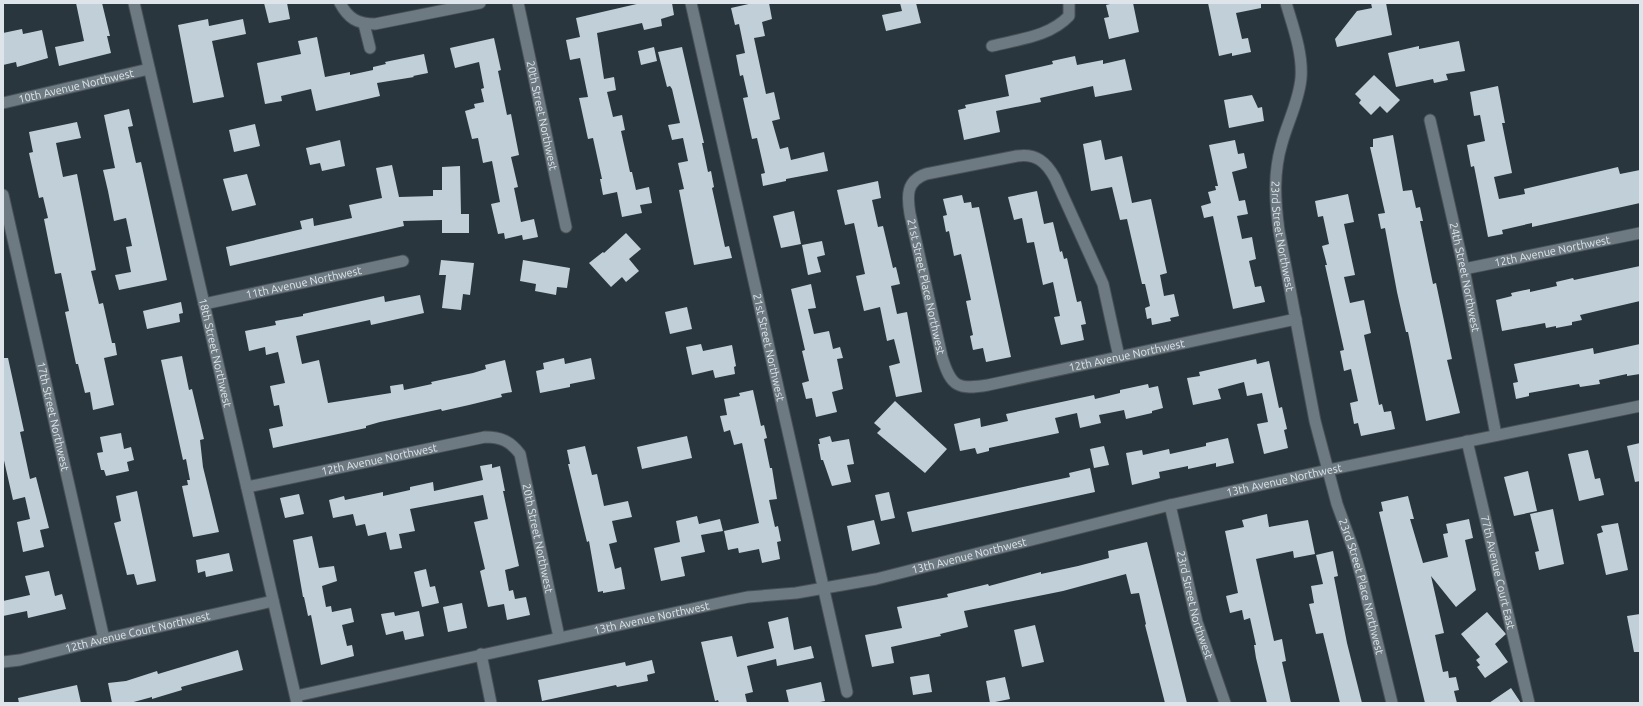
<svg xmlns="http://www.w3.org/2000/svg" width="1643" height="706" font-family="Ubuntu,sans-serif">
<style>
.building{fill:#c1cfd8}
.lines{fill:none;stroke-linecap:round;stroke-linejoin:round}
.minor-casing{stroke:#485157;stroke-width:13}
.tertiary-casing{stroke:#485157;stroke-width:13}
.minor{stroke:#6d7a82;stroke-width:11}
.tertiary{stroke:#6d7a82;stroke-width:11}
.labels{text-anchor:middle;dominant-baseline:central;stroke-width:4;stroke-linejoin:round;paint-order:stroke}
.street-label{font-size:11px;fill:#dee5ea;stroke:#171d20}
</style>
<rect width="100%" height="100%" fill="#2a363d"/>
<!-- building -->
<path class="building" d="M76 3H102L110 36H107L111 53 59 66 55 47 84 41Z
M264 3H287L290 19 269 23Z
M641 3H672L674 15 661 19 662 26 644 30 642 23 597 33 604 79 614 77 616 90 607 92 613 117 622 115 625 130 621 131 630 172H632L636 190 649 187 652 203 640 205 642 213 622 217 617 192 603 195 600 179H602L593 138 588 139 579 98 588 97 580 58 570 60 566 40 580 37 576 18Z
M753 3H769L772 19 762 22 765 36 754 38 766 94 774 92 780 119 772 121 780 149 788 147 791 160 824 152 828 171 786 179V181L763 186 761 174 765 173 757 138 752 139 743 98 748 97 743 75 740 76 736 55 745 53 739 24 735 25 731 8Z
M900 3H916L921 23 886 31 882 15 902 11Z
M1114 3H1133L1139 32 1109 39 1104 18 1109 17 1106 5Z
M1208 3H1261V8L1236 13 1242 39 1248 38 1251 52 1232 56V53L1219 56Z
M1371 3H1386L1392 35 1337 47 1335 39 1357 11 1372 8Z
M208 19 209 26 243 19 246 34 212 41 224 97 193 103 178 25Z
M22 29 23 34 42 30 48 58 17 67 16 62 3 65V33Z
M317 37 325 77 350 72V75L373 70V67L386 64 385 62 424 54 428 73 413 76 414 77 377 83 380 96 316 111 311 89 281 96 282 101 265 104 257 63 301 54 298 41Z
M494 38 501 70 498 71 507 115 511 114 519 155 511 157 518 187 514 188 521 222 534 219 538 237 523 240 522 235 505 239 504 233 498 234 491 204 500 202 492 161 483 163 478 138 472 139 465 111 475 108 474 104 484 102 481 89 484 88 479 62 455 68 450 48Z
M1459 41 1465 71 1446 74 1448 80 1434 83 1433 79 1396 87 1388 53 1419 46V49Z
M654 47 657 61 641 65 638 51Z
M682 47 704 143H702L708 172 711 171 714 187 712 188 725 247 729 246 732 258 694 265 679 190 684 189 678 163 688 161 683 138 672 140 668 125 680 123 672 89 670 86 667 87 658 52Z
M1075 56 1077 65 1103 60V64L1125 59 1132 90 1095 97 1093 86 1040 98 1041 102 996 111 1000 132 964 140 958 110 966 108 965 105 1009 96 1005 75 1053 64 1052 61Z
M1374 75 1400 100 1387 113 1380 106 1371 115 1359 103 1361 100 1355 94Z
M1498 86 1505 123H1502L1512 173 1494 177 1499 199 1525 194 1524 189 1618 167 1620 174 1640 170V203L1532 227V223L1502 230 1503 234 1488 237 1474 166 1471 167 1467 145 1485 141 1480 115 1474 116 1470 92Z
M1252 95 1258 108 1262 107 1264 121 1229 128 1224 100Z
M129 109 133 126 128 127 136 163 141 162 167 280 119 290 115 275 131 272 126 247 132 246 126 218 114 221 108 191 103 170 115 168 104 115Z
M77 122 81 138 56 143 63 177 77 174 96 270 91 271 99 304 103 303 112 343H115L117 355 104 358 114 405 93 410 90 392 85 393 78 364H76L65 312 69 311 61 273 55 274 44 219 48 218 43 197 39 198 29 153 33 152 29 132Z
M255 124 260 146 234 152 229 130Z
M1393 135 1403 191 1412 190 1416 208 1420 207 1423 221H1420L1433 284 1436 283 1452 359 1447 360 1460 413 1426 421 1408 332H1406L1397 292 1385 228 1381 229 1378 214 1385 213 1370 147H1373V139Z
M340 140 345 166 322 171 320 163 310 165 306 148Z
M1101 140 1105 160 1122 156 1132 203 1151 199 1167 273 1160 275 1164 296 1174 294 1179 316 1170 318 1171 321 1152 325 1151 318 1147 319 1145 308 1150 306 1145 284H1142L1127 219 1120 220 1112 187 1091 191 1083 144Z
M1235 140 1238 154 1244 153 1247 168 1232 172 1239 201 1245 200 1248 214 1237 216 1242 239 1252 237 1256 259 1249 261 1255 287 1261 286 1265 302 1233 309 1213 216 1204 218 1201 206 1211 203 1208 192 1216 190 1215 186H1218L1209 145Z
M392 165 399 197 433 196V190H442V167L460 166 461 214H469V233H442V220L403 221 404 226 230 266 226 247 302 229 300 221 313 218 314 226 352 218 349 205 382 198 376 168Z
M247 174 256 205 232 211 223 179Z
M878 181 881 198 872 200 878 227 883 226 893 268 896 267 900 284 891 286 897 314 907 312 922 392 896 397 889 366 900 363 894 339 887 341 880 307 864 311 856 276 865 274 854 223 845 225 837 190Z
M1037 191 1044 224 1053 222 1060 252 1062 251 1064 259 1067 258 1077 302 1081 301 1086 324 1081 325 1084 340 1061 345 1054 317 1060 316 1053 282 1043 285 1034 242 1027 243 1022 218 1014 220 1008 197Z
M1348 194 1354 222 1344 224 1355 275 1344 277 1350 303 1364 300 1371 333 1364 335 1379 405 1382 404 1384 412 1391 411 1395 429 1361 436 1358 423 1354 424 1350 403 1358 401 1351 369 1344 371 1340 351 1344 350 1325 265H1327L1322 246 1329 244 1323 216 1318 217 1315 201Z
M962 195 964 203 971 202 972 208 979 207 1011 357 986 362 983 348 973 350 970 336 973 335 966 301 971 300 961 254 954 256 949 231 946 232 943 216 947 215 943 199Z
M794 211 801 244 781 248 773 216Z
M626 233 641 249 629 259 639 271 626 282 622 277 611 287 589 263 603 252 604 253Z
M822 241 825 255 817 257 821 272 808 275 802 245Z
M441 260 474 263 470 295 463 294 461 310 442 308 446 275H439Z
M523 260 570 268 567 288 557 287 556 295 535 291 536 284 520 281Z
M1640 266V301L1580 315 1582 320 1572 322V325L1556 328V326L1546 328 1545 323 1502 331 1496 300 1512 296 1511 293 1530 289V292L1557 286 1556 282 1573 278 1574 280Z
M811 284 816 308 808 309 814 334 829 331 833 349 840 347 843 358 837 359 843 389 832 392 837 412 816 417 812 398 806 399 802 383 809 381 802 351 805 350 791 289Z
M420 295 424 313 371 325 370 320 296 336 302 364 319 360 328 403 391 393 390 386 403 384 404 390 432 384 431 382 473 373 486 369 485 365 505 360 512 392 501 394 502 397 469 405 442 411 441 409 380 422 366 426V428L273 448 269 429 283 426 279 405 274 406 270 386 285 383 278 352 266 355 265 347 249 351 245 331 276 325 275 321 303 316V314L384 296 385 302Z
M181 302 183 313 179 314 180 322 147 329 143 311Z
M687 307 692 329 670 334 665 312Z
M701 344 703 351 732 345 736 366 734 367 735 374 715 378 713 370 692 375 686 347Z
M1640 344V374L1627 376V374L1599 380 1600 384 1580 387 1579 384 1529 393V396L1516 399 1513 383 1518 382 1514 364 1593 348 1594 354Z
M182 356 189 390 192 389 204 439 200 440 203 467 219 532 193 537 182 486 188 485 187 480H190L186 459 183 460 161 360Z
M3 358H8L24 431 20 432 30 479 36 477 49 528 40 530 44 547 23 552 17 522 30 519 25 497 13 500 3 456Z
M564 358 565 364 591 358 595 379 570 384V387L540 393 536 371 544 369 543 363Z
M1256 359 1257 364 1269 361 1279 408 1282 407 1287 429 1284 430 1288 448 1264 454 1257 424 1268 422 1262 393 1247 396 1244 382 1218 389 1221 399 1193 405 1187 378 1200 376 1199 372Z
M1148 384 1149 388 1158 386 1163 408 1152 411V413L1126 419 1124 410 1099 415 1101 423 1080 428 1077 413 1055 418 1059 433 989 448V451L977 454 975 448 960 451 954 424 980 418 981 427 1008 421 1006 414 1094 395 1095 399 1120 393V390Z
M753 390 761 426 764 425 767 438 764 439 770 468H772L777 499 769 500 775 527 778 526 781 541 777 542 780 559 762 563 759 549 739 553 738 548 728 550 724 531 759 523 742 443 734 445 730 430 724 432 720 416 727 415 724 399 740 396 739 393Z
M895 401 947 449 925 473 877 433 881 429 874 423Z
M121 433 124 449 131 447 134 460 127 462 129 471 106 476 104 470H101L97 453 103 452 100 437Z
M687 436 692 458 642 469 637 447Z
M830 436 832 442 849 439 854 464 847 465 851 482 832 486 823 460H821L818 444H820L819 439Z
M1228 438 1234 463 1216 467V463L1188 469V466L1159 472 1160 478 1132 485 1126 453 1142 450 1143 455 1169 449 1170 454 1206 446V443Z
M1640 443V481L1635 482 1627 446Z
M585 446 592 475 597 474 604 506 628 501 632 517 612 521 617 542 609 544 615 569 621 567 625 589 603 593V591L598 592 589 541 587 542 568 464H570L567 450Z
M1104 446 1109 465 1094 468 1090 449Z
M1588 450 1595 479 1600 478 1604 495 1579 501 1568 454Z
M492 464V468L500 466 505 491H503L519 566 505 570 509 591 513 590 515 599 526 597 530 615 507 620 504 604 488 607 480 571 485 569 474 522 488 519 483 495 410 509 415 531 399 534 402 548 390 550 386 532 368 536 365 524 356 526 353 514 333 518 329 500 344 496 345 500 383 492V496L410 490V487L433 482 434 491 483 480 480 466Z
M1090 468 1095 492 912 532 907 512 1070 477 1069 473Z
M1528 471 1537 511 1514 516 1504 477Z
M137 491 156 581 137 585 134 574 127 575 114 523 121 521 116 496Z
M889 492 895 518 881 521 875 495Z
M299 494 304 514 285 518 280 498Z
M1408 496 1414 519H1410L1423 563 1448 557 1443 534 1448 533 1446 524 1469 519 1473 538 1465 540 1476 590 1456 607 1431 576 1444 633 1435 635 1443 672 1448 671 1449 678 1456 677 1459 690 1454 691 1457 703H1425L1379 512 1383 511 1381 502Z
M1553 509 1564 564 1539 570 1535 552 1539 551 1530 514Z
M1267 514 1269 527 1308 520 1315 554 1294 558 1293 551 1256 559 1274 641 1282 639 1286 661 1282 662 1291 703H1267L1256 658 1254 645H1256L1250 618 1244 620 1242 610 1230 613 1226 596 1238 593 1225 531 1244 527 1242 520Z
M697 516 699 524 720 519 723 531 701 535 705 552 681 557 685 576 661 581 654 548 680 542 676 521Z
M874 520 880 544 852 551 847 526Z
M1618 523 1628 570 1606 575 1597 534 1603 532 1601 526Z
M312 536 319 568 334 566 337 581 322 586 326 607 331 606 332 612 351 608 354 622 342 625 347 646 352 645 354 656 321 665 311 615 308 616 304 597H303L293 540Z
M1147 542 1187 703H1165L1145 625 1146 624 1139 593 1131 594 1126 574 1063 591 964 611 968 627 940 634 941 636 891 647 894 663 872 667 865 635 902 628 897 607 948 597 947 594 988 584 989 586 1041 572V574L1078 566 1109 558 1108 551Z
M1333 551 1338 576 1334 577 1347 643 1362 703H1340L1323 633 1316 634 1309 604 1314 603 1311 586 1323 584 1316 555Z
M229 553 233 571 206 577 205 571 198 573 196 560Z
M426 569 430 587 435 586 439 603 422 607 414 572Z
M49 571 55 596 62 594 66 609 28 618 27 611 3 616V601L30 595 25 576Z
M462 603 467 628 448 632 443 607Z
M419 611 424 636 405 640 403 631 386 635 381 614 394 612 395 616Z
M1487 612 1506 634 1495 644 1508 662 1485 678 1477 667 1480 665 1476 660 1480 657 1461 634Z
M1640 614V652H1634L1627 616Z
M788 617 794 650 811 646 814 658 777 666 776 659 747 666 753 692 745 694 747 703H719L718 700 715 701 701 642 732 636 737 657 774 648 768 622Z
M1035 625 1044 662 1022 667 1014 630Z
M238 650 243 670 181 687 182 690 152 699V697L130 703H112L108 683 126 681 157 671 158 674Z
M652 660 655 673 647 675 648 681 617 687 616 685 542 701 538 680 625 662 626 666Z
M929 674 932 692 913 695 910 677Z
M1005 677 1010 699 990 703 986 681Z
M821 682 825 701 815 703H789L786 690Z
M77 685 81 703H19L18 698Z
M1511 688 1521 703H1489Z"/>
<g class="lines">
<defs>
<g id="minor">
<path d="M340 3C348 18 357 24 375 24L480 3"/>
<path id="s1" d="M518 3 566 227"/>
<path id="s2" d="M691 3 847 692"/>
<path id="s3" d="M1286 3C1293 27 1303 53 1301 78 1299 101 1288 121 1282 143 1273 173 1275 201 1279 231L1315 421 1337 504 1354 551 1362 579 1392 703"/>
<path d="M364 24 370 48"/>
<path d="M992 46C1019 39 1049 37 1069 16V3"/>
<path id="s4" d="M3 103 149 69"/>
<path id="s5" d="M1430 120 1464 269 1496 435"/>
<path id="s6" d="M3 195 104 639"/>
<path id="s7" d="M1464 269 1640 233"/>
<path id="s8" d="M204 304 403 261"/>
<path id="s9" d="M1119 357 1103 284 1055 178C1046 162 1036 153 1017 156L926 174C906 181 907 196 910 214L942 357C951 387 958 390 988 385L1296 319"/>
<path id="s10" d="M1467 441 1529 703"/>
<path id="s11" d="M247 487 485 437C501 437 510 441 520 454L559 637"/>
<path id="s12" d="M1170 505 1197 622 1225 703"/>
<path d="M481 654 491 703"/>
<path id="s13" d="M3 662 20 660 104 639 273 601"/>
<path id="s14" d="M296 696 728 601 748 597 796 593 876 579 1170 505 1328 470 1640 406"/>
</g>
<g id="tertiary">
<path id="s15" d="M134 3 297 703"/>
</g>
</defs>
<!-- minor casing -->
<use href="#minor" class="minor-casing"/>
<!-- tertiary casing -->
<use href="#tertiary" class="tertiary-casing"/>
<!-- minor -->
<use href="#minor" class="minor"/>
<!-- tertiary -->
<use href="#tertiary" class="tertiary"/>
</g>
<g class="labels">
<!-- street labels -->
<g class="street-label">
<text stroke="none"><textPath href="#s4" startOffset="75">10th Avenue Northwest</textPath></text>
<text stroke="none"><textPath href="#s1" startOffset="115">20th Street Northwest</textPath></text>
<text stroke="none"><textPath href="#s3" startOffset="239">23rd Street Northwest</textPath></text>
<text stroke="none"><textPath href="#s7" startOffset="90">12th Avenue Northwest</textPath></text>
<text stroke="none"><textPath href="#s5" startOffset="161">24th Street Northwest</textPath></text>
<text stroke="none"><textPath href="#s8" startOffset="102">11th Avenue Northwest</textPath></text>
<text stroke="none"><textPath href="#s9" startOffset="454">21st Street Place Northwest</textPath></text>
<text stroke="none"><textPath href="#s2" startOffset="353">21st Street Northwest</textPath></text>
<text stroke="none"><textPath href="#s15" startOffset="359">18th Street Northwest</textPath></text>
<text stroke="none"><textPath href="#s9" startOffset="731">12th Avenue Northwest</textPath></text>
<text stroke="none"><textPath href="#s6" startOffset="227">17th Street Northwest</textPath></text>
<text stroke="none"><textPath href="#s11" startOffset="135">12th Avenue Northwest</textPath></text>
<text stroke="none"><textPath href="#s14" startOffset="1012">13th Avenue Northwest</textPath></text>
<text stroke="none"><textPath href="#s11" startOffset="370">20th Street Northwest</textPath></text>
<text stroke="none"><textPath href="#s14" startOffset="688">13th Avenue Northwest</textPath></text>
<text stroke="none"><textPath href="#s10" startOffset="135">77th Avenue Court East</textPath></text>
<text stroke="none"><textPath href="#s3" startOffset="599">23rd Street Place Northwest</textPath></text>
<text stroke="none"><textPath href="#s12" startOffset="103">23rd Street Northwest</textPath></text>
<text stroke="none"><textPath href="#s14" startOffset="364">13th Avenue Northwest</textPath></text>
<text stroke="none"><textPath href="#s13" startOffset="138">12th Avenue Court Northwest</textPath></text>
</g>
</g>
<!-- border -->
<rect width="1643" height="706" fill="none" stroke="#dee5ea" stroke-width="8"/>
</svg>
